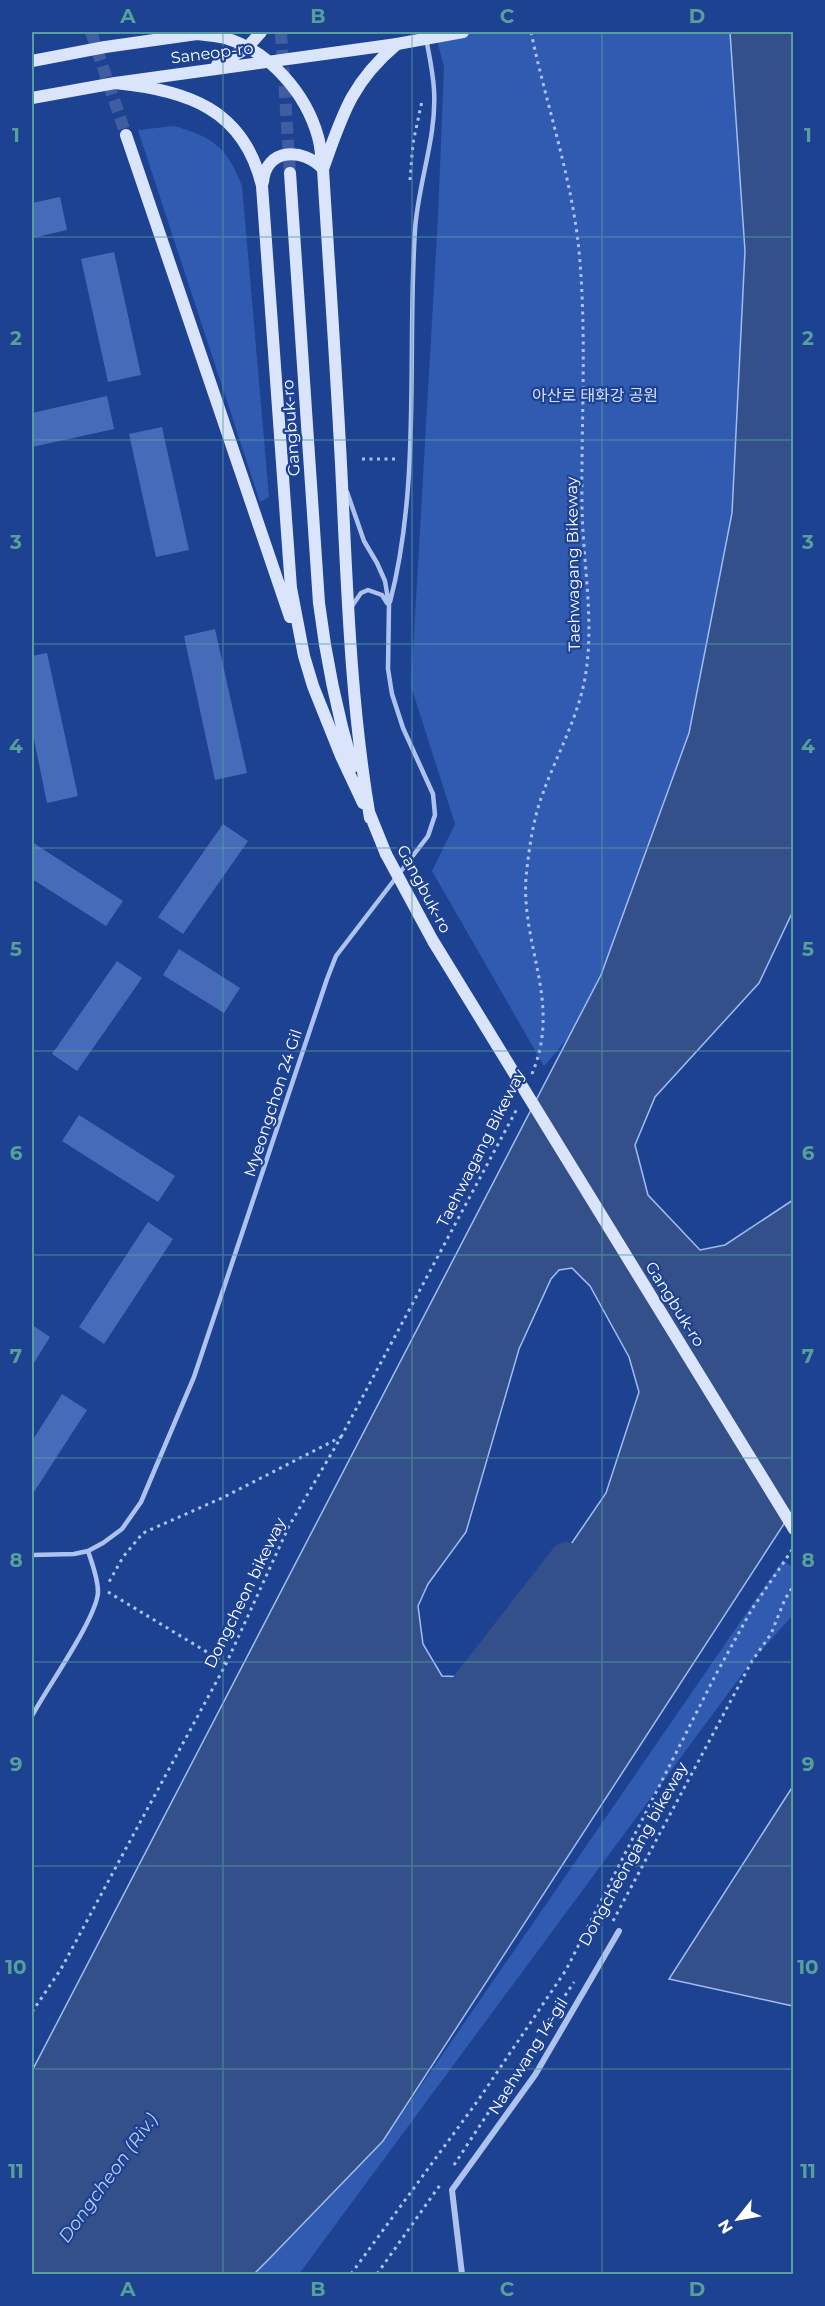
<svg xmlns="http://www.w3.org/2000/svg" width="825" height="2306" font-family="Montserrat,'Noto Sans KR',sans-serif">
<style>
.green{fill:#305bb0}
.water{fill:#34508b;stroke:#a0bcf0;stroke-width:1.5;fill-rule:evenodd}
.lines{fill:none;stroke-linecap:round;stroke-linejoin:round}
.river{stroke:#34508b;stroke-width:32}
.building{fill:#456bb9}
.secondary-tunnel{stroke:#3f5ea2;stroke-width:12;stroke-dasharray:12 6;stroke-linecap:butt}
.path{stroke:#adc3ee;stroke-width:3;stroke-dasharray:3 4.5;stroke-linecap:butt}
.lane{stroke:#adc3ee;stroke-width:4.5}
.street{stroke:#adc3ee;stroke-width:6}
.secondary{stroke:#dae4fa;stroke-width:12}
.secondary-bridge{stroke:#dae4fa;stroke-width:12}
.grid{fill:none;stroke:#579f9a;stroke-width:1.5;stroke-opacity:0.55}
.labels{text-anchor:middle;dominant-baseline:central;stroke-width:4.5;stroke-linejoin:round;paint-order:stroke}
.street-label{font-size:16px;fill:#fff;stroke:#1d4292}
.park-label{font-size:16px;fill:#d3e0fa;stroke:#1d4292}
.water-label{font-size:18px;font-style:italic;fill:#b9cef5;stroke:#1d4292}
.neatline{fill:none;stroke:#579f9a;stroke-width:2}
.grid-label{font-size:20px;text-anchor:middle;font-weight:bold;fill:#579f9a}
</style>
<rect width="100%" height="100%" fill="#1d4292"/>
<!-- green -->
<path class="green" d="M435 32H746L763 412 709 709 612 987 544 1066 432 871 455 824 411 686 438 217 444 67Z
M174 126C213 137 227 147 242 186L269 497 260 502 138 130Z
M783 1560 793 1568V1615L752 1661 299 2274H244L383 2141Z"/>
<!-- water -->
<path class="water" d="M730 32H793V911L759 983 655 1097 635 1145 648 1195 700 1250 725 1245 793 1200V1510L383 2141 269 2259 254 2274H32V2071L601 975 689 733 732 513 745 251ZM572 1268 590 1286 629 1357 639 1392 606 1493 565 1553 542 1581 536 1616 503 1661 467 1677 442 1676 423 1644 418 1606 428 1584 466 1532 519 1349 551 1279 559 1270Z
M793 1786V2006L669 1979Z"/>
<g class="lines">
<!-- river -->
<path class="river" d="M451 1706 566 1558"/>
</g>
<!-- building -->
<path class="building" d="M60 197 67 230 32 238V203Z
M114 252 141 375 108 382 81 259Z
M107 396 114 429 32 447V413Z
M162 427 189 550 156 557 129 434Z
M215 629 247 773 215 780 184 636Z
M47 653 78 796 47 803 32 730V656Z
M223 824 248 841 183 934 158 917Z
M32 842 123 901 106 926 32 879Z
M179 949 240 988 224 1013 163 975Z
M117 961 142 978 77 1071 52 1054Z
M79 1115 175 1176 158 1202 62 1141Z
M148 1222 173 1239 104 1344 79 1327Z
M32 1325 50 1337 32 1366Z
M62 1394 87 1410 32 1495V1441Z"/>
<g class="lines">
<!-- secondary-tunnel -->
<path class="secondary-tunnel" d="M91 32 126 135
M281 32 290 173"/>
<!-- path -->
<path class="path" d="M531 32C546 104 572 178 579 251 587 335 581 422 582 507 583 562 594 618 586 672 580 714 557 754 543 793 533 819 529 849 526 877 521 947 563 1004 531 1076
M410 180 413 143 422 101
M362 459H399
M341 1437 518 1107
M108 1592 225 1663
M613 1921 752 1661 771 1634 785 1599 794 1585
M32 2012 61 1969 124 1852 226 1664 289 1526 341 1437 222 1498 143 1533 123 1557 109 1582
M454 2165 574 1982
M351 2274 479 2099 566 1970 715 1676 752 1609 794 1547
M377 2274 440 2185"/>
<!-- lane -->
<path class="lane" d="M390 602C421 484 407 351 415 230 418 183 437 137 434 90 433 70 428 51 425 32
M352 606 361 593 368 590 382 595 387 603
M32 1555 74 1554 88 1551 103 1543 122 1529 141 1502 194 1377 327 979 336 956 428 836 435 815 433 794 403 728 392 694 388 669 389 605 385 581 377 563 364 541 347 492
M32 1716C46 1689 97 1618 98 1592 98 1578 92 1563 88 1551"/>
<!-- street -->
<path class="street" d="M462 2274 452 2190 535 2075 619 1931"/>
<!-- secondary -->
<path class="secondary" d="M197 34C206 35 216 36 225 38 269 51 306 93 318 137 321 147 321 158 323 169 329 267 336 366 341 464 347 583 350 701 370 818
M32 61 105 47 204 33
M217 65 247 48 261 32
M115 83C187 90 244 109 262 186L291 588 304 656 313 686 341 756 363 803
M32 98 115 83 397 44
M126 135 290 617
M290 173 319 603C326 659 337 713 353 767
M263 182C266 148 303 147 323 169 342 116 351 83 396 45
M369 812 386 854"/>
<!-- secondary-bridge -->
<path class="secondary-bridge" d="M397 44 463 32
M386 854 433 941 794 1529"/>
</g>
<!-- grid -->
<path class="grid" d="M223 32V2274M412 32V2274M602 32V2274M32 237H794M32 440H794M32 644H794M32 848H794M32 1051H794M32 1255H794M32 1458H794M32 1662H794M32 1866H794M32 2069H794"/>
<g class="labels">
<!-- street labels -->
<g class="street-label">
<text transform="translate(212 53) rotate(-7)">Saneop-ro</text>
<text transform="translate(291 428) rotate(-94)">Gangbuk-ro</text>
<text transform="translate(573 564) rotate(-91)">Taehwagang Bikeway</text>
<text transform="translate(424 889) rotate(62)">Gangbuk-ro</text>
<text transform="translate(273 1103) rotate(-72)">Myeongchon 24 Gil</text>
<text transform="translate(481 1148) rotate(-63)">Taehwagang Bikeway</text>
<text transform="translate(675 1304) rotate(58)">Gangbuk-ro</text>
<text transform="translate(245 1593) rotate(-64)">Dongcheon bikeway</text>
<text transform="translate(633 1854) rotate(-61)">Dongcheongang bikeway</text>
<text transform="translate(528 2056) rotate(-58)">Naehwang 14-gil</text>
</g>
<!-- park labels -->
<g class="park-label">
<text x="595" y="395">아산로 태화강 공원</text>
</g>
<!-- water labels -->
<g class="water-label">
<text transform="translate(108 2178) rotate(-54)">Dongcheon (Riv.)</text>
</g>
</g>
<!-- border -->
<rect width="825" height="2306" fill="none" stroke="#1d4292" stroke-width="66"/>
<!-- north arrow -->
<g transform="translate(738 2219) rotate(239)" stroke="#1d4292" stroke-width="4.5" paint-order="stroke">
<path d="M0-4.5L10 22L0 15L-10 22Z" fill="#ffffff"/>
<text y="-9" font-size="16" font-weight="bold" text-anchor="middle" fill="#ffffff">N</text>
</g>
<rect x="33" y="33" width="759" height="2240" class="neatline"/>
<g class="grid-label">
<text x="128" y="23">A</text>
<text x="318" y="23">B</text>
<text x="507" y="23">C</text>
<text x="697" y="23">D</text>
<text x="16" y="142">1</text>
<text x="808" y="142">1</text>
<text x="16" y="345">2</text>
<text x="808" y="345">2</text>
<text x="16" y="549">3</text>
<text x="808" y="549">3</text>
<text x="16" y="753">4</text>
<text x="808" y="753">4</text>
<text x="16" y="956">5</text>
<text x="808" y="956">5</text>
<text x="16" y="1160">6</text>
<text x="808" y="1160">6</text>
<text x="16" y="1363">7</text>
<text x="808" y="1363">7</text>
<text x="16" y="1567">8</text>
<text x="808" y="1567">8</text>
<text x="16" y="1771">9</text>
<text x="808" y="1771">9</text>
<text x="16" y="1974">10</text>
<text x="808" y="1974">10</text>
<text x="16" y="2178">11</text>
<text x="808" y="2178">11</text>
<text x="128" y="2296">A</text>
<text x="318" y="2296">B</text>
<text x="507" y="2296">C</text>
<text x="697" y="2296">D</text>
</g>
</svg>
